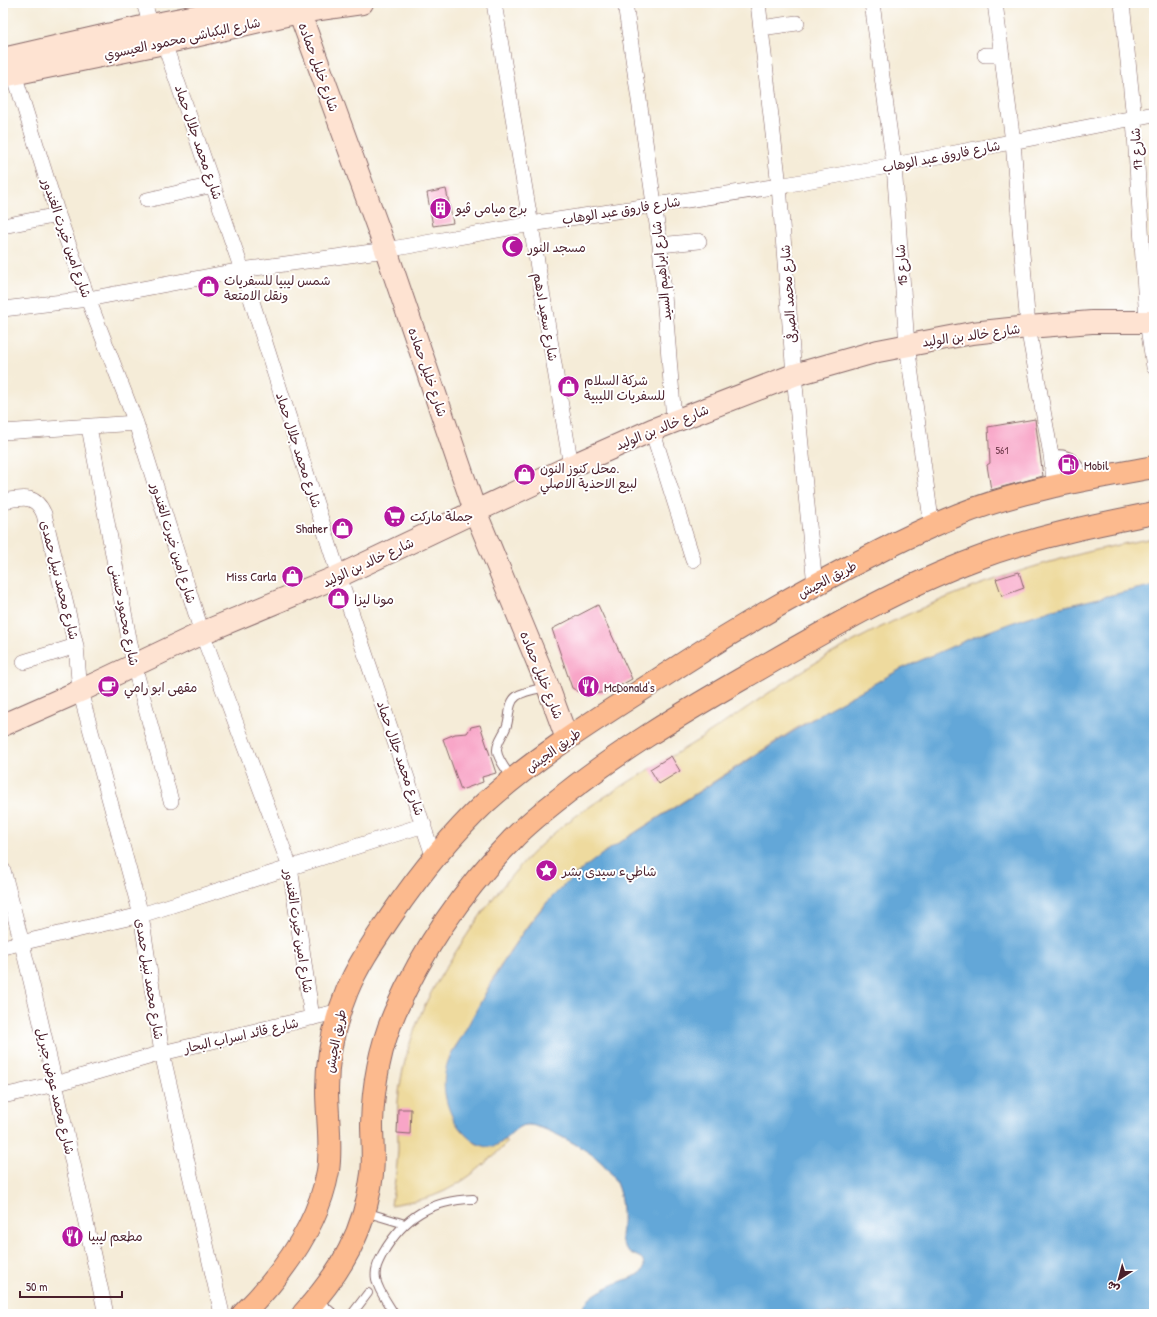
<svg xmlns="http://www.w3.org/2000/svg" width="1157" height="1317" font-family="'Patrick Hand','Playpen Sans Arabic',sans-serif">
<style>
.sand{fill:#eeda9e;stroke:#9c7c64}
.water{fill:#63a7d8;stroke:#566382}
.building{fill:#f8a5c7}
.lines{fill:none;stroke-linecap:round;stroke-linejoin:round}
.lane-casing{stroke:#866768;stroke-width:10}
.street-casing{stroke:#866768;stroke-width:16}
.secondary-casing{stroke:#866768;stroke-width:24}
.highway-casing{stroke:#866768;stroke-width:24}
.lane{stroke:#fff;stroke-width:8}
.street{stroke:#fff;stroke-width:15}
.secondary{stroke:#fee3d2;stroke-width:22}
.highway{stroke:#fcba8e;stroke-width:22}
.labels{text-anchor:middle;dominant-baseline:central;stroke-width:4;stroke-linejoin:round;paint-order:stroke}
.number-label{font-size:11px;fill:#764052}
.street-label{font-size:13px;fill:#4a1f2b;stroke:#fff}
.poi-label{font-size:13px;fill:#4a1f2b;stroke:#fff;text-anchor:start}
</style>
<rect width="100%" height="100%" fill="#fff"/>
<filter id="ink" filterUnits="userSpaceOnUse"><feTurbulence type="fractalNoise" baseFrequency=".025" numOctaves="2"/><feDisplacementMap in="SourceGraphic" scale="8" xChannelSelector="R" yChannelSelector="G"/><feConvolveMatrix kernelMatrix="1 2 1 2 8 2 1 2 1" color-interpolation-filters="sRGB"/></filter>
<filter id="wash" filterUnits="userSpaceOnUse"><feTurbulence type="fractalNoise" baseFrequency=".012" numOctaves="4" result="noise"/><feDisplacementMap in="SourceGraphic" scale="16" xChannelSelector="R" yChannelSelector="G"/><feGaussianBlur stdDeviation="0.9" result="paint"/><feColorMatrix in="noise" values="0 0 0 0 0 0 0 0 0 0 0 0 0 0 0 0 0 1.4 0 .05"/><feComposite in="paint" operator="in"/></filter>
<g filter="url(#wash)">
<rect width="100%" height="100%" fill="#f5ecd8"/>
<!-- sand -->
<path class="sand" d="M1154 538V585L1053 609 1014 622 976 636 901 669 830 708 795 729 605 852 573 877 543 906 530 922 511 949 494 976 467 1029 451 1053 447 1064 445 1075 446 1098 460 1129 468 1137 477 1144 500 1143 505 1140 507 1143C485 1164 463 1185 433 1196 419 1201 405 1202 391 1205 394 1187 397 1169 398 1150 398 1134 397 1117 398 1101 401 1070 410 1039 422 1011 433 987 447 965 461 944 490 899 523 857 565 824 608 792 655 767 700 739 745 710 788 678 834 652 933 596 1042 558 1154 538Z"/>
<!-- water -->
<path class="water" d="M1154 585V1314H582C581 1293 624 1281 640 1274 645 1269 645 1264 641 1258 635 1255 628 1253 624 1246 620 1240 621 1235 622 1228 623 1198 620 1177 595 1157 584 1148 540 1123 526 1125 509 1126 501 1158 476 1143 453 1129 441 1099 445 1073 448 1055 458 1045 466 1029 489 987 511 944 543 907 561 886 583 868 605 852L830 708 901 669 976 636 1014 622 1053 609Z"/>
<g id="blocks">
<!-- building -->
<path class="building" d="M446 189 453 223 433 226 427 193Z
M1035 419 1043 476 991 490 987 465 990 463 988 427Z
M1019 572 1024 588 1002 596 996 579Z
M598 605 632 679 612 690 600 693 583 694 572 688 552 629Z
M480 725 496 773 482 777 483 782 461 790 443 739 455 734 467 733 471 727Z
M671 756 680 771 659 784 650 769Z
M398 1109H411L410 1134 397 1133Z"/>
</g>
</g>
<g filter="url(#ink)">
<use href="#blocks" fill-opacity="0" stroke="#866768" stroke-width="1"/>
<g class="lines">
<defs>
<path id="lane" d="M1051 455C1072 451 1078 463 1087 479
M512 778C507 771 498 760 497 751 496 742 505 733 507 725 510 716 508 702 517 696 524 691 538 689 547 687
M365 1212 405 1224
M316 1299 334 1314
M352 1314 368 1293
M394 1314C388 1303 378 1291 376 1279 374 1269 379 1261 383 1253 404 1217 431 1200 473 1199"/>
<path id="street" d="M144 3 151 25
M494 3 571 466
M625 3 660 245 674 420
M758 3 779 186 794 375 815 585
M872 3 894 165 907 345 932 527
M995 3 1013 142 1028 327 1051 455 1055 487
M1122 3 1134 119 1147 321 1154 367
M761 28 797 23
M164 43 242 270 339 576 434 858
M985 55H1002
M14 74 58 215 88 299 136 423 202 633 290 867 312 1018
M147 200 213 185
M3 226 58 215
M660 245 699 241
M3 309 88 299 242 270 386 250 531 224 779 186 894 165 1154 114
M89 427 134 665 171 801
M652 430 693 560
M3 432 136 423
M3 501C22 498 35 493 44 514L76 646 80 691 141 915 162 1053 222 1314
M24 662 76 646
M3 870C42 1017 73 1165 106 1314
M3 947 141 915 424 825
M3 1096 55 1084 162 1053 340 1011"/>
<path id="secondary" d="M296 3 386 250 475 511 548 687 567 739
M3 59 151 25 262 3
M3 76 164 43 299 12 362 3
M3 725 80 691 202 633 339 576 571 466 652 430 794 375 878 351 972 333 1028 327 1092 322H1154"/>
<path id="highway" d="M243 1314C282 1275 318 1227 328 1171 332 1144 327 1117 327 1090 327 1056 334 1023 347 991 358 964 375 940 391 916 419 875 450 836 486 802 545 749 613 709 679 666 745 623 814 584 884 549 908 537 933 525 958 515 1020 490 1088 479 1154 467
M303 1314C341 1272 365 1232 372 1174 374 1157 372 1140 372 1124 373 1086 380 1047 395 1012 423 949 464 889 512 840 525 826 540 814 555 802 614 754 679 715 745 677 820 634 895 589 976 559 1034 537 1094 525 1154 513"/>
</defs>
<!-- lane casing -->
<use href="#lane" class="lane-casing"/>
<!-- street casing -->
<use href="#street" class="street-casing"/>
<!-- secondary casing -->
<use href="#secondary" class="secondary-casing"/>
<!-- highway casing -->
<use href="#highway" class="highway-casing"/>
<!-- lane -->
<use href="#lane" class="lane"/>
<!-- street -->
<use href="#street" class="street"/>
<!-- secondary -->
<use href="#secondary" class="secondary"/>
<!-- highway -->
<use href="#highway" class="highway"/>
</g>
</g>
<!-- icons -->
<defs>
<symbol id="building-disc" viewBox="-11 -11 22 22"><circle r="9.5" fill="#b5179e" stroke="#fff"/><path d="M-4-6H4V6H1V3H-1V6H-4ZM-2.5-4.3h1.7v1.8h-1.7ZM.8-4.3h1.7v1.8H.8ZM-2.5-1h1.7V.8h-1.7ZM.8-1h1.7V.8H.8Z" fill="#fff"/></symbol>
<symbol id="mosque-disc" viewBox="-11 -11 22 22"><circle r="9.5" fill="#b5179e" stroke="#fff"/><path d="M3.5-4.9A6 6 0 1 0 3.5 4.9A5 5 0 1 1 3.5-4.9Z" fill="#fff"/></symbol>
<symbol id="shop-disc" viewBox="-11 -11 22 22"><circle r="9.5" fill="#b5179e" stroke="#fff"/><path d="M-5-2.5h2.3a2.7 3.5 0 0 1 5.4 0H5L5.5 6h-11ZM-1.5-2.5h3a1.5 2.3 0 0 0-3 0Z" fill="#fff"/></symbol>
<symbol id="fuel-disc" viewBox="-11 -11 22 22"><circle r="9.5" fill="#b5179e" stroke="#fff"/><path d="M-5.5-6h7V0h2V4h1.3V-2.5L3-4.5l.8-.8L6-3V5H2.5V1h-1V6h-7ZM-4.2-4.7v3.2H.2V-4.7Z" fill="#fff"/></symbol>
<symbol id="supermarket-disc" viewBox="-11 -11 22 22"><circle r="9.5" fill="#b5179e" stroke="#fff"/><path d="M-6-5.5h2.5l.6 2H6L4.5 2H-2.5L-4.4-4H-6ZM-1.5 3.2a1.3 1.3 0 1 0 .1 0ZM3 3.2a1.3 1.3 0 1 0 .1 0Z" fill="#fff"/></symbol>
<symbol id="cafe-disc" viewBox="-11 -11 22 22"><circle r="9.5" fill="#b5179e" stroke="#fff"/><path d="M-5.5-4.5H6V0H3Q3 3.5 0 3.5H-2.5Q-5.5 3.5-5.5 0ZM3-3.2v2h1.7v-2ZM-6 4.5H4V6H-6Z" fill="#fff"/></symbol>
<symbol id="restaurant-disc" viewBox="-11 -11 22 22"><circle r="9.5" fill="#b5179e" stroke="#fff"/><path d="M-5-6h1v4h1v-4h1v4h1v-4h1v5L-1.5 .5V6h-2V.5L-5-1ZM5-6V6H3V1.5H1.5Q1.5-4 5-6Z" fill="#fff"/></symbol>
<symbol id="sight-disc" viewBox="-11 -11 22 22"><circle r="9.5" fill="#b5179e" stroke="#fff"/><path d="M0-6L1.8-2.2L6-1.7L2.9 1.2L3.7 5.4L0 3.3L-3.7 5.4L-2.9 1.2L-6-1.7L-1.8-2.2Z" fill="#fff"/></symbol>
</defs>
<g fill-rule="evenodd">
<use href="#building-disc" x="428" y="196" width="25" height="25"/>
<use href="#mosque-disc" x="500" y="234" width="25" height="25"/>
<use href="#shop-disc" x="196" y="274" width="25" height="25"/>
<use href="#shop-disc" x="556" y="374" width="25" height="25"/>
<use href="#fuel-disc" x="1056" y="452" width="25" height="25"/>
<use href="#shop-disc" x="512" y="462" width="25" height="25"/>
<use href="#supermarket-disc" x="382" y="504" width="25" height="25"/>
<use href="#shop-disc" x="330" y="516" width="25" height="25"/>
<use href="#shop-disc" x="280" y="564" width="25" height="25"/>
<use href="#shop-disc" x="326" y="586" width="25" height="25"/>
<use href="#cafe-disc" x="96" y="674" width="25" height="25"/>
<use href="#restaurant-disc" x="576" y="674" width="25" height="25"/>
<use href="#sight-disc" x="534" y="858" width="25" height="25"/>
<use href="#restaurant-disc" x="60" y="1224" width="25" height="25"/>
</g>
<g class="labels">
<!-- number labels -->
<g class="number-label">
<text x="1002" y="450">561</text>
</g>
<!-- street labels -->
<g class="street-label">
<text transform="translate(182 38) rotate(-12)">شارع البكباشى محمود العيسوي</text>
<text transform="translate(319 67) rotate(70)">شارع خليل حماده</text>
<text transform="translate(199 142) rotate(71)">شارع محمد جلال حماد</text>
<text transform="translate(1136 149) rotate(-94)">شارع 17</text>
<text transform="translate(941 156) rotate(-11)">شارع فاروق عبد الوهاب</text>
<text transform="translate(621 210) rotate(-9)">شارع فاروق عبد الوهاب</text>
<text transform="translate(67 238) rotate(71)">شارع امين خيرت الغندور</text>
<text transform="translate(901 265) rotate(-94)">شارع 15</text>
<text transform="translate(661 271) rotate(-96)">شارع ابراهيم السيد</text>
<text transform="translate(788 294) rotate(-94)">شارع محمد الصرفى</text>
<text transform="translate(546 317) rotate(80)">شارع سعيد ادهم</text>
<text transform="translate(971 335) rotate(-8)">شارع خالد بن الوليد</text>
<text transform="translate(428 372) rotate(71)">شارع خليل حماده</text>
<text transform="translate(662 427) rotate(-22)">شارع خالد بن الوليد</text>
<text transform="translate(299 450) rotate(72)">شارع محمد جلال حماد</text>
<text transform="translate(174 543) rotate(73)">شارع امين خيرت الغندور</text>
<text transform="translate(368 562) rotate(-25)">شارع خالد بن الوليد</text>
<text transform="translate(827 579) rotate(-28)">طريق الجيش</text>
<text transform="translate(60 580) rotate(76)">شارع محمد نبيل حمدى</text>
<text transform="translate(125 615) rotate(79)">شارع محمود حسنى</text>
<text transform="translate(542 675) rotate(68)">شارع خليل حماده</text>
<text transform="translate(553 750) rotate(-36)">طريق الجيش</text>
<text transform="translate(401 758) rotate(71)">شارع محمد جلال حماد</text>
<text transform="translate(299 931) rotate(81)">شارع امين خيرت الغندور</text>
<text transform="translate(150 979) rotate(81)">شارع محمد نبيل حمدى</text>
<text transform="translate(241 1035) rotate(-13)">شارع قائد اسراب البحار</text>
<text transform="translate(335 1041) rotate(-79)">طريق الجيش</text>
<text transform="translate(56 1091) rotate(77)">شارع محمد عوض جبريل</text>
</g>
<!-- poi labels -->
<g class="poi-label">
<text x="456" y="208">برج ميامى ڤيو</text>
<text x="528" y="247">مسجد النور</text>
<text x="224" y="280">شمس ليبيا للسفريات<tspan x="224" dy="15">ونقل الامتعة</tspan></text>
<text x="584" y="380">شركة السلام<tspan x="584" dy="15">للسفريات الليبية</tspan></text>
<text x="1084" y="465">Mobil</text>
<text x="540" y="468">محل كنوز النون.<tspan x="540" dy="15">لبيع الاحذية الاصلي</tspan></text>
<text x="410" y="516">جملة ماركت</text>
<text x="328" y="528" text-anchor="end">Shaher</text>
<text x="276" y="576" text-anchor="end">Miss Carla</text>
<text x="354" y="599">مونا ليزا</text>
<text x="124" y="687">مقهى ابو رامي</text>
<text x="604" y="687">McDonald's</text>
<text x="562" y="871">شاطيء سيدى بشر</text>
<text x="88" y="1236">مطعم ليبيا</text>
</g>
</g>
<!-- margin -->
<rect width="1157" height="1317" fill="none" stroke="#fff" stroke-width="16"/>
<!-- north arrow -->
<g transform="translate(1119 1279) rotate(216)" stroke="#ffffff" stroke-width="3" paint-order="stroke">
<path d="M0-3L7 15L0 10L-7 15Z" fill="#4a1f2b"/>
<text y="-6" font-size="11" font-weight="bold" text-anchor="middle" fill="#4a1f2b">ش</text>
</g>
<!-- scale -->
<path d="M20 1291v6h102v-6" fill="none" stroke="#4a1f2b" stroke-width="2"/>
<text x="26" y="1291" font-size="12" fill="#4a1f2b" stroke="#ffffff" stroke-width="3" paint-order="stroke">50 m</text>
</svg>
